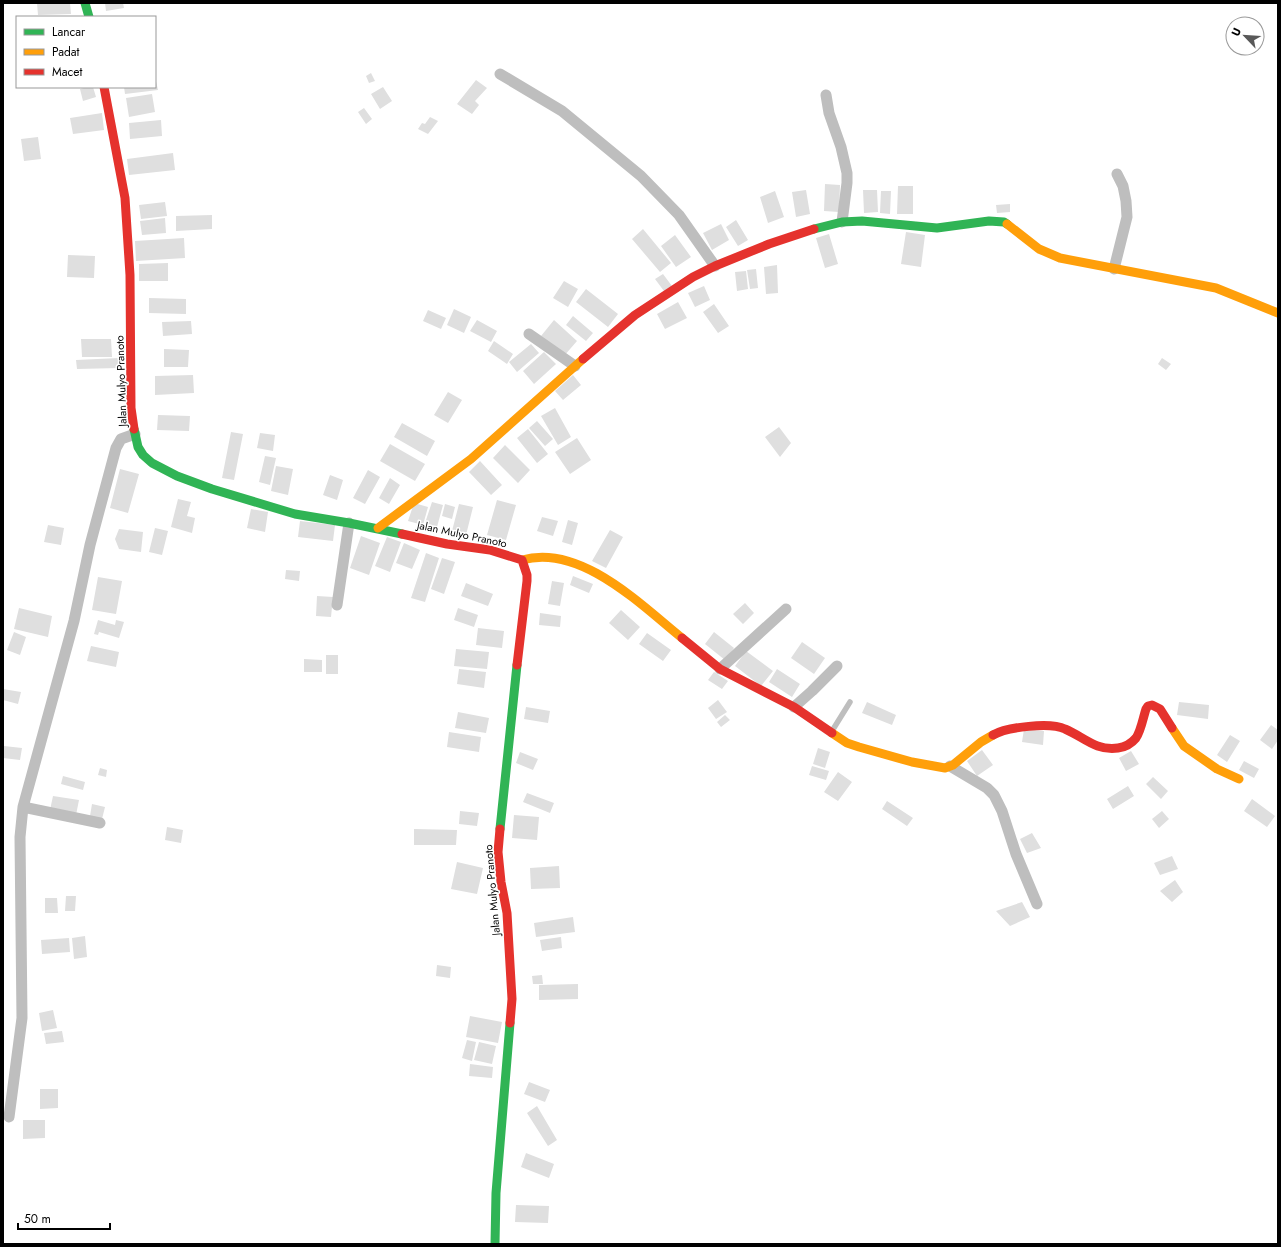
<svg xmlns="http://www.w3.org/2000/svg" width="1281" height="1247" font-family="Jost,sans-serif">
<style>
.building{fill:#dfdfdf}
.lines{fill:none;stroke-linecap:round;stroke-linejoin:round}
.lane{stroke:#bebebe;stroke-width:5.5}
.street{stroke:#bebebe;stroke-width:11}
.fast{stroke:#30b455;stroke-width:9}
.slow{stroke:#ff9f0a;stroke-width:9}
.jam{stroke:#e5322d;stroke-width:9}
.labels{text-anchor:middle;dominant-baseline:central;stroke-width:3;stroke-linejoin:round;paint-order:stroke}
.street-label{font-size:11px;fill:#000;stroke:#fff}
</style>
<rect width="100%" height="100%" fill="#fff"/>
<!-- building -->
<path class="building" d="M37 3H70L71 14 38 15Z
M105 3H123L124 8 106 11Z
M371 73 375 81 369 83 366 76Z
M155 77 158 90 125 94 124 87H155Z
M476 80 487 88 475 101 479 105 472 114 457 104Z
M87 87H93L96 97 83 101 80 89Z
M383 87 392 101 380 109 371 94Z
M152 94 155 112 129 117 126 98Z
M364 108 372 119 366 124 358 112Z
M102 113 104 130 73 134 70 118Z
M430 117 438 121 428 134 418 129 422 123 425 124Z
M161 120 162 136 130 139 129 123Z
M38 137 41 159 24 161 21 139Z
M173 153 175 170 129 175 127 159Z
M825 184 840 185 839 212 824 211Z
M898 186H913V214H897Z
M806 190 810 214 796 217 792 192Z
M863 190H877L878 212 864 213Z
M775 191 784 217 768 223 760 197Z
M881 191H891L890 214 880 213Z
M165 202 167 216 141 219 139 205Z
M1010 204V212L997 213 996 205Z
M212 215V229L176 231V216Z
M165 218 166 233 142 235 140 221Z
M736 220 748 240 738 246 726 227Z
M721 224 729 240 712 250 703 233Z
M643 229 671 263 660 272 632 239Z
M906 232 925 235 921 267 901 264Z
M829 234 838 264 825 268 816 238Z
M675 235 691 257 676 267 661 246Z
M184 238 185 258 136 261 135 241Z
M68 255 95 256 94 278 67 277Z
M168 263V281H139V264Z
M777 265 778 293 766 294 764 267Z
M756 269 758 288 750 289 747 270Z
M746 271 748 289 737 291 735 272Z
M663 274 672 286 664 291 655 279Z
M564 281 578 289 568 307 553 298Z
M704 286 710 300 695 307 688 293Z
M586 289 618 314 608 327 576 302Z
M149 298 186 299V314L149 313Z
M678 302 687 318 665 329 657 314Z
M714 304 729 326 718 333 703 312Z
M454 309 471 317 464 333 447 325Z
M428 310 446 318 441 329 423 321Z
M573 316 593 333 586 341 566 325Z
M477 320 497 331 491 342 470 331Z
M554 320 577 341 564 356 541 336Z
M191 321 192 334 163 336 162 322Z
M81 339H111L112 357H82Z
M494 341 513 354 507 364 488 351Z
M531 344 539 353 517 372 509 362Z
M164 349 189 350 188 367H164Z
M544 352 556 364 534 384 523 371Z
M119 358V368L77 369 76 360Z
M1162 358 1171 364 1166 370 1158 364Z
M193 375 194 393 155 395V376Z
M573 375 581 385 563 400 555 391Z
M448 392 462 400 448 423 434 415Z
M555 408 571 437 558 445 541 416Z
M158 415 190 416 189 431 157 430Z
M537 421 553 439 545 446 529 428Z
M402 423 435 441 427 456 394 437Z
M779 427 791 443 780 457 765 437Z
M528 429 548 454 537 463 517 438Z
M231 432 243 434 234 480 222 478Z
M260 433 275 435 273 451 257 448Z
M577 438 591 460 570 474 555 452Z
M390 444 425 464 415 481 380 461Z
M505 445 530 470 518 483 493 458Z
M265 456 276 458 270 485 259 482Z
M480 461 502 485 491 495 469 472Z
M276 466 293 469 288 495 271 491Z
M120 469 139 474 128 513 110 508Z
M368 470 380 477 365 504 353 498Z
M330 475 343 480 337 500 323 495Z
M390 478 400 485 389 504 379 498Z
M178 499 191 502 187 516 195 518 192 533 171 527Z
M497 500 516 505 506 540 487 535Z
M432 502 443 505 437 527 425 523Z
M414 503 428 507 423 525 408 521Z
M445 504 455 507 452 519 442 516Z
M459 504 473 507 466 535 452 531Z
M251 509 268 512 265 532 247 528Z
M542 517 558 521 553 536 537 531Z
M568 520 578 523 572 545 562 542Z
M300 521 335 525 333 541 298 537Z
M48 525 64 528 61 545 44 542Z
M155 528 168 531 162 555 149 552Z
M119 529 143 532 141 552 119 549 115 539Z
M610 530 623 537 606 568 592 561Z
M361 536 380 543 369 575 350 568Z
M387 537 401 542 390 572 375 566Z
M404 543 420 550 412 569 396 563Z
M426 553 439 558 425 602 411 598Z
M442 558 455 562 444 594 431 589Z
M286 570 300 571 299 581 285 579Z
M573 576 593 584 589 593 570 585Z
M98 577 122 581 116 614 92 610Z
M552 581 564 583 560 606 548 604Z
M466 583 493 594 488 606 461 596Z
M317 596 333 597 331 617 316 616Z
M745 603 754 613 743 624 733 614Z
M19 608 52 616 48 637 14 629Z
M458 608 478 615 474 627 454 620Z
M621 610 640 627 628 640 609 623Z
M540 613 561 616 560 627 539 625Z
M98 620 115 625 116 620 124 622 119 638 99 632 98 635 94 634Z
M478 628 504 631 502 648 476 645Z
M14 632 26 637 20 655 7 650Z
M714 632 734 648 725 660 705 644Z
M647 633 671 650 663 661 639 644Z
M802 642 825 658 814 674 791 658Z
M91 646 119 652 116 667 87 661Z
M456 649 489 652 487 669 454 666Z
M746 651 773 671 761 686 735 666Z
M326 655H338V674H326Z
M304 659 322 660V672H304Z
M459 669 486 672 484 688 457 684Z
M777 669 800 684 792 697 769 682Z
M714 672 728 681 722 689 708 680Z
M3 689 21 692 18 704 3 700Z
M718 700 727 712 716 719 708 708Z
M867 702 896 715 892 725 862 713Z
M1179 702 1209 705 1208 719 1177 715Z
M526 707 550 711 548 723 524 719Z
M458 712 489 718 486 733 455 728Z
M725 715 730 720 721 727 717 722Z
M1271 725 1278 730V740L1272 749 1260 740Z
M1024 729 1044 731 1043 745 1022 742Z
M449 732 481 737 479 752 447 747Z
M1230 735 1240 741 1227 762 1217 755Z
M4 746 22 748 20 760 3 758Z
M818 748 830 752 825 768 813 764Z
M982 750 993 765 977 776 967 761Z
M1131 751 1139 764 1126 771 1119 758Z
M520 752 538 759 533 770 516 763Z
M1244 761 1259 769 1254 778 1239 770Z
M812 766 829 771 826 780 809 775Z
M100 768 107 770 106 777 98 775Z
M838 772 852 782 838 801 824 792Z
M63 776 85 782 83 790 61 784Z
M1153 777 1168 791 1161 799 1146 784Z
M1128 786 1134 796 1113 809 1107 799Z
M527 793 554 803 550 813 523 802Z
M53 796 79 800 76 815 50 810Z
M1252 799 1275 816 1267 827 1244 811Z
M887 801 913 818 907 826 882 809Z
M92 804 105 807 102 819 90 816Z
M460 811 479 813 477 826 459 824Z
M1162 811 1169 819 1159 828 1152 819Z
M514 815 539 817 537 840 512 838Z
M167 827 183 830 181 843 165 840Z
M414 829 457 830 456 845H414Z
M1032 833 1041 848 1027 853 1020 839Z
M1172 856 1178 869 1160 875 1154 863Z
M457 862 483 868 477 894 451 889Z
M559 866 560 888 531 889 530 868Z
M1175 880 1183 892 1172 902 1160 891Z
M66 896H76L75 911H65Z
M45 898H57L58 913H45Z
M1022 902 1030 917 1010 926 996 911Z
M573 917 575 932 536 937 534 923Z
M85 936 87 957 74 959 72 938Z
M561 937 562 948 542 951 540 940Z
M69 938 70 952 42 954 41 940Z
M437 965 451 967 450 978 436 976Z
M542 975 543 984H533L532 976Z
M578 984V999L539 1000V985Z
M53 1010 57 1028 42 1031 39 1013Z
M470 1016 502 1022 498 1043 466 1037Z
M62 1031 64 1042 46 1044 44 1033Z
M467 1040 476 1042 472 1061 462 1058Z
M479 1042 496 1046 492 1064 474 1060Z
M470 1064 493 1067 492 1078 469 1076Z
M529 1082 550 1090 545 1102 524 1094Z
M40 1089H58V1108L40 1109Z
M537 1106 557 1140 548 1146 527 1113Z
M23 1120H45V1138L23 1139Z
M526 1153 554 1164 549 1178 521 1167Z
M516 1205 549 1206 548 1223 515 1222Z"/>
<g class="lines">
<!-- lane -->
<path class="lane" d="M832 731 850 702"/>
<!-- street -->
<path class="street" d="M500 74 562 111 641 176 679 215 715 266
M826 95 829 113 841 147 847 173V183L842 222
M1114 269 1127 217 1126 201 1123 186 1117 174
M529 334 575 366
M337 605 349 523
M720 669 786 609
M794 707 812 691 837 666
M950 766 987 788 994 795 1002 811 1016 854 1037 904
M23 807 100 823
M9 1117 22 1018 20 837 23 807 74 621 90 545 116 448 121 439 135 434"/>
<!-- fast -->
<path class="fast" d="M85 3 89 17
M814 229 842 222 862 221 937 228 989 221 1004 222 1007 224
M134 429 138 447 143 455 152 463 177 476 212 489 295 514 349 523 402 534
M500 829 517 665
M495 1244 496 1193 510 1023"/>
<!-- slow -->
<path class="slow" d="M1007 224 1039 249 1060 258 1216 288 1278 313
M378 528 471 459 583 359
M522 560C580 543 641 605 682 638
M1172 728 1184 746 1217 769 1239 779
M832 733 847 743 859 747 912 762 945 768 953 765 981 742 993 735"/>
<!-- jam -->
<path class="jam" d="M104 87 125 198 130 275 131 408 134 429
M583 359 635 315 693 277 715 266 769 244 814 229
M402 534 447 544 490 550 522 560 527 575V581L517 665
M682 638 720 669 794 707 832 733
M993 735C1007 727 1050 722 1065 729 1084 737 1095 751 1118 748 1126 747 1131 744 1136 738 1141 731 1143 718 1146 709L1148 706 1152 705 1160 709 1172 728
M500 829 498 852 501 882 507 913 512 999 510 1023"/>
</g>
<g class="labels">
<!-- street labels -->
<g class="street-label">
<text transform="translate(121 381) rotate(-92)">Jalan Mulyo Pranoto</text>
<text transform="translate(462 534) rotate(12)">Jalan Mulyo Pranoto</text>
<text transform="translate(492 890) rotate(-95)">Jalan Mulyo Pranoto</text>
</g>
</g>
<!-- border -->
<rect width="1281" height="1247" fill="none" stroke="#000000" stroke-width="8"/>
<!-- legend -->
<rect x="16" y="16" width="140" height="72" fill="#ffffff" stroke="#999999"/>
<rect x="24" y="29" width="20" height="6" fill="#30b455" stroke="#999999"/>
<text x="52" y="36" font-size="12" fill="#000000">Lancar</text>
<rect x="24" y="49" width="20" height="6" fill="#ff9f0a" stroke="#999999"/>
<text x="52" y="56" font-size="12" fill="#000000">Padat</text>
<rect x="24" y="69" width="20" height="6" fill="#e5322d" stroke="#999999"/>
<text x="52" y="76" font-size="12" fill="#000000">Macet</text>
<!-- north arrow -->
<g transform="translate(1245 36) rotate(295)"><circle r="19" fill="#ffffff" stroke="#999999"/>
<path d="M0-3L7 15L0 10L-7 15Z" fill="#595959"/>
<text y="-6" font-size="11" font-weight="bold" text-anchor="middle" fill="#000000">U</text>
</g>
<!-- scale -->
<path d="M18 1223v6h92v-6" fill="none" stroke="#000000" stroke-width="2"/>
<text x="24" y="1223" font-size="12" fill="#000000" stroke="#ffffff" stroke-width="3" paint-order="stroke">50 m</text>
</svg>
